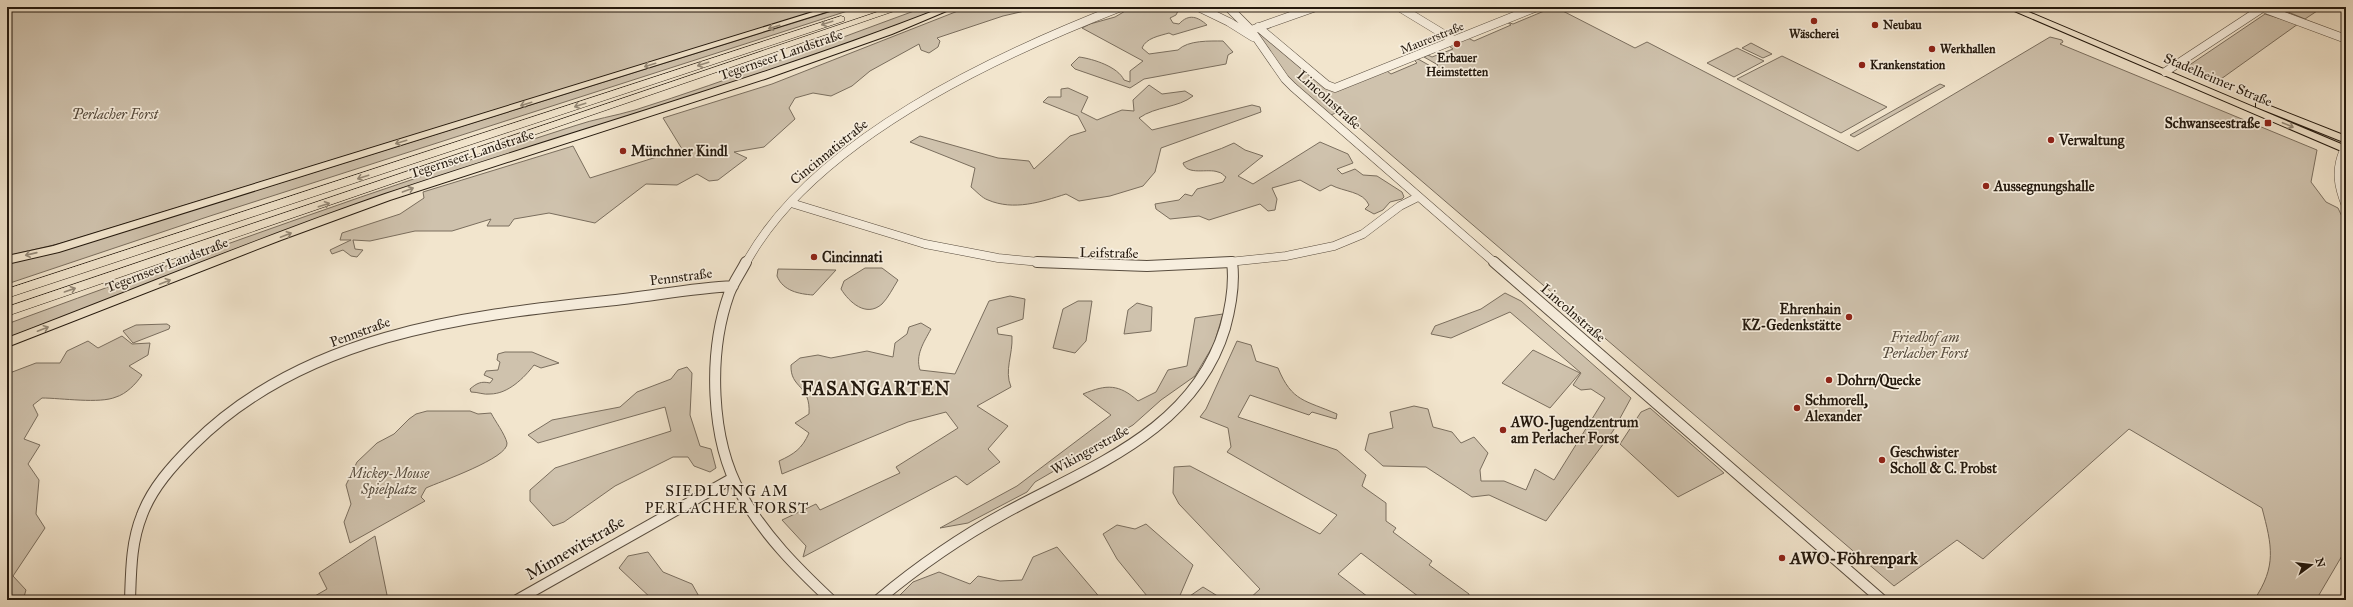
<svg xmlns="http://www.w3.org/2000/svg" width="2353" height="607" font-family="'IM FELL Great Primer',serif">
<style>
.green{fill:#cfc2ad;stroke:#7a6e5e}
.lines{fill:none;stroke-linecap:round;stroke-linejoin:round}
.minor-far1-casing{stroke:#584c3e;stroke-width:9}
.minor-casing{stroke:#584c3e;stroke-width:12}
.major-casing{stroke:#24190e;stroke-width:2}
.highway-casing{stroke:#24190e;stroke-width:1}
.minor-far1{stroke:#f7eede;stroke-width:8}
.minor{stroke:#f7eede;stroke-width:10}
.major{fill:#f2e5cd;fill-rule:evenodd}
.highway{fill:#f2e5cd;fill-rule:evenodd}
.oneway{stroke:#958977}
.poi-dot{fill:#8f2418;stroke:#f7eede;stroke-width:1.5}
.labels{text-anchor:middle;dominant-baseline:central;stroke-width:3.5;stroke-linejoin:round;paint-order:stroke}
.far-poi-label{font-size:12px;font-weight:bold;fill:#24190e;stroke:#f7eede;text-anchor:start}
.far-street-label{font-size:12px;fill:#24190e;stroke:#f7eede}
.street-label{font-size:14px;fill:#24190e;stroke:#f7eede}
.park-label{font-size:14px;font-style:italic;fill:#574c3e;stroke:#f7eede}
.poi-label{font-size:14px;font-weight:bold;fill:#24190e;stroke:#f7eede;text-anchor:start}
.neighbourhood-label{font-size:15px;letter-spacing:1px;fill:#24190e;stroke:#f7eede}
.near-street-label{font-size:17px;fill:#24190e;stroke:#f7eede}
.near-poi-label{font-size:17px;font-weight:bold;fill:#24190e;stroke:#f7eede;text-anchor:start}
.district-label{font-size:18px;font-weight:bold;letter-spacing:1px;fill:#24190e;stroke:#f7eede}
</style>
<rect width="100%" height="100%" fill="#f2e5cd"/>
<filter id="stains"><feTurbulence type="fractalNoise" baseFrequency=".005" numOctaves="4"/><feColorMatrix values="0 0 0 0 .2 0 0 0 0 .09 0 0 0 0 .02 0 0 0 .5 -.17"/></filter>
<radialGradient id="worn" r=".72"><stop offset=".6" stop-color="#630" stop-opacity="0"/><stop offset="1" stop-color="#630" stop-opacity=".3"/></radialGradient>
<!-- green -->
<path class="green" d="M7 7H830L62 243 7 256Z
M845 7H860L210 216 7 284V263L71 248Z
M925 7H944L833 50 440 177 7 338V324C195 255 383 187 574 126 594 119 615 116 635 110 733 79 829 42 925 7Z
M968 7H1042L1003 16 937 38 940 41 938 47 929 53 921 50 919 44 870 71 852 86 831 96 813 93 795 98 789 108 795 119 764 147 734 152 747 158 718 180 709 181 697 174 677 185 646 184 595 223 549 213 514 219 509 226H487L491 219 452 231H415L370 241 353 240 355 249 363 250 357 257 351 256 343 250 332 254 330 250 351 240H340L342 233 400 214 424 198 423 192 573 146 590 178 682 149 663 118 772 84Z
M1132 7H1180L1176 15 1170 18 1173 23 1179 24C1189 13 1198 17 1207 25L1173 35 1169 33C1159 36 1146 38 1142 48L1149 54 1178 50C1188 40 1210 41 1223 41L1233 52 1228 55 1226 64 1144 79 1130 88 1075 69 1071 65 1079 57C1094 59 1118 67 1124 80L1130 82V71L1143 61 1082 28 1090 24 1115 17Z
M1546 7H1555L1635 48 1647 42 1858 151 2050 37 2062 40 2063 42 2060 44 2317 150 2311 182 2326 202 2338 208 2346 225V549L2316 600H2254C2277 566 2272 546 2262 508L2129 429 1983 559 1957 540 1894 586 1340 111 1331 115 1288 78 1257 34 1261 33 1330 89 1387 71 1391 74 1417 63 1414 60 1418 59 1434 68 1438 65 1424 57 1428 55 1432 57 1453 49 1449 46 1468 38 1474 41 1511 25 1507 22 1513 24 1549 9Z
M2276 7H2323L2305 19Z
M2265 14 2298 24 2221 79 2188 66Z
M1751 43 1772 54 1763 58 1742 48Z
M1737 48 1764 61 1734 77 1707 63Z
M1782 56 1887 107 1841 133 1737 79Z
M1940 84 1945 86 1854 137 1850 135Z
M1149 85 1162 94 1185 91 1193 96C1178 108 1156 106 1139 118L1152 130 1252 105 1260 107 1261 112 1161 148 1155 172 1143 186 1110 196 1079 201 1066 194C1041 202 1014 211 988 200 982 198 976 191 971 187L975 168 910 142 920 136 998 158 1029 161 1034 169 1070 136 1086 131 1078 116 1043 102 1048 97H1061V89L1068 88 1088 97 1081 112 1097 120 1122 110 1134 111 1133 100Z
M1320 142 1348 154 1353 163 1337 169 1342 174 1355 169 1363 175 1377 176 1402 192 1404 197 1402 199 1390 202 1383 210 1374 214 1365 209 1369 205C1363 191 1344 192 1331 185L1320 191 1300 180 1272 188 1277 199 1275 210 1268 211 1260 204 1209 220 1199 216 1170 219 1156 209 1155 204 1179 200 1185 194 1192 196 1197 189 1223 182 1226 177C1224 176 1221 172 1218 172 1208 168 1187 176 1183 163 1200 155 1218 151 1234 143L1245 150 1263 156 1238 176 1253 184Z
M865 268H882L898 280C893 288 888 298 882 304 866 318 849 302 841 289L844 281Z
M778 269 836 270 813 295C799 294 783 291 777 276Z
M1505 293 1521 301 1631 398 1613 431 1546 521 1489 495 1472 497 1426 467 1383 466 1365 450 1369 434 1393 428 1390 412 1414 406 1428 409 1433 427 1452 432 1461 443 1474 437 1488 453 1480 470 1481 481H1504L1526 490 1535 469 1554 480 1605 398 1591 389 1581 390 1573 385 1581 373 1510 312 1451 338 1431 334 1435 326 1481 309Z
M1010 296 1025 299 1023 319 997 328 998 334 1012 336C1013 355 1004 370 1011 387L977 406 1008 426 988 449 1000 462 967 485 956 476 803 557 806 546 782 520 816 504 820 510 900 473 896 467 958 428 946 412 908 422 782 474 779 461C794 454 802 449 809 433L795 423 809 414C811 384 790 389 791 365L800 358 818 355 831 358 867 351 893 357 895 343 907 334 909 327 921 323 931 329C924 342 915 355 920 370L955 374 989 301Z
M1078 301H1092L1086 341 1075 353 1053 348 1063 309Z
M1137 303 1152 307 1151 331 1124 334 1128 310Z
M1223 314 1214 344 1195 376 1161 400 1133 425 1035 482 1027 492 968 523 940 528 1017 486 1111 415 1083 394C1107 384 1119 384 1138 401L1156 392 1168 370 1187 366 1195 318Z
M167 324 170 326 169 329 133 343 123 331 136 325Z
M122 336 132 344 150 343 148 355 129 366 142 375C136 384 126 394 116 397 100 404 61 398 42 398L33 405 38 415 24 439 40 445 28 464 39 480 36 514 45 528 13 576 26 590 23 600H7V374L36 363H60L67 351 88 341 98 348Z
M1237 341 1251 345 1256 361 1278 368C1292 402 1305 400 1337 414L1336 419 1312 412 1309 415 1250 395 1238 417 1337 450 1366 475 1362 486 1386 503V521L1396 528 1393 532 1432 561 1429 565 1469 594V600H1423L1361 553 1338 574 1372 600H1248L1260 589 1179 504 1173 493 1174 467 1190 466 1320 534 1337 515 1227 452 1231 447 1228 428 1200 417 1206 409Z
M1533 350 1580 373 1550 408 1502 383Z
M505 352H532L559 363 541 368 534 365C524 378 508 394 490 394 484 395 478 392 471 392L470 389C477 383 481 381 490 383L493 379 484 375 486 371 498 370 500 362 497 360 498 354Z
M687 367 692 373 690 415 700 446 711 449 716 468 710 472 694 466 688 457H673L615 486 564 522 553 526 530 501V490L555 468 671 431 665 407 538 443 528 435 552 420 620 407 637 392 671 379 678 370Z
M1650 408 1724 473 1678 497 1620 444 1641 412Z
M427 411H470L478 414 491 413C495 421 505 434 507 443 509 458 439 482 426 488L421 497 425 501 350 543 344 522 351 504 346 485 357 462 377 443 394 434 409 419 416 414Z
M1146 524 1193 565 1178 600H1144L1147 596 1117 559 1103 534 1117 525 1135 529Z
M375 536 388 600H308L327 589 319 573Z
M1057 547 1102 600H895L913 582 939 572 970 584 978 576 1000 581 1022 580 1033 557Z
M648 552 663 572 692 584 701 600H653L619 568 628 556Z
M1203 587 1224 600H1184Z"/>
<g class="lines">
<defs>
<path id="minor-far1" d="M1198 7 1229 22 1253 37
M1228 7 1251 30 1285 79 1293 87 1495 263
M1399 7 1455 41
M2260 7 2346 39
M1258 27 1327 85 1335 88 1537 7
M1254 29 1316 7
M2165 72 2264 7
M2344 150C2335 170 2338 186 2346 206
M791 203 925 244 998 258 1050 263
M746 263C813 140 995 56 1121 7
M1219 263 1286 256 1334 246 1363 234 1400 206 1418 197"/>
<path id="minor" d="M746 262C741 272 733 283 729 294 708 353 710 439 741 494 764 535 797 568 831 600
M1037 262 1147 266 1231 262
M1494 262 1882 600
M130 600C131 571 131 542 142 515 152 488 172 466 193 445 302 336 460 316 606 301 648 297 691 288 733 286
M517 600 733 478
M878 600C920 565 957 539 1005 513 1091 466 1194 431 1225 328 1231 306 1235 284 1232 262"/>
<path id="major" d="M829 7H842L59 252 7 264V256L53 246Z
M944 7H956L892 34 765 79 390 200 281 240 7 347V338C133 290 257 238 385 194 571 131 761 79 944 7Z
M2005 7H2017L2346 146V153Z
M2260 102 2346 136V143L2256 107V103Z"/>
<path id="highway" d="M892 7H906L7 316V307Z
M841 16 844 17V21L7 298V289Z"/>
</defs>
<!-- minor-far1 casing -->
<use href="#minor-far1" class="minor-far1-casing"/>
<!-- minor casing -->
<use href="#minor" class="minor-casing"/>
<!-- major casing -->
<use href="#major" class="major-casing"/>
<!-- highway casing -->
<use href="#highway" class="highway-casing"/>
<!-- minor-far1 -->
<use href="#minor-far1" class="minor-far1"/>
<!-- minor -->
<use href="#minor" class="minor"/>
<!-- major -->
<use href="#major" class="major"/>
<!-- highway -->
<use href="#highway" class="highway"/>
</g>
<!-- one-way arrows -->
<defs><path id="oneway-shaft" d="M-6 0H5M1.5-3L5.5 0L1.5 3" fill="none" stroke-width="1.6" stroke-linecap="round" stroke-linejoin="round"/></defs>
<g class="oneway">
<use href="#oneway-shaft" transform="translate(827 23) rotate(162)"/>
<use href="#oneway-shaft" transform="translate(774 27) rotate(163)"/>
<use href="#oneway-shaft" transform="translate(703 64) rotate(162)"/>
<use href="#oneway-shaft" transform="translate(650 65) rotate(163)"/>
<use href="#oneway-shaft" transform="translate(526 104) rotate(163)"/>
<use href="#oneway-shaft" transform="translate(580 105) rotate(162)"/>
<use href="#oneway-shaft" transform="translate(2288 125) rotate(23)"/>
<use href="#oneway-shaft" transform="translate(401 142) rotate(163)"/>
<use href="#oneway-shaft" transform="translate(363 177) rotate(162)"/>
<use href="#oneway-shaft" transform="translate(408 190) rotate(-20)"/>
<use href="#oneway-shaft" transform="translate(324 205) rotate(-18)"/>
<use href="#oneway-shaft" transform="translate(286 235) rotate(-21)"/>
<use href="#oneway-shaft" transform="translate(31 254) rotate(167)"/>
<use href="#oneway-shaft" transform="translate(165 282) rotate(-21)"/>
<use href="#oneway-shaft" transform="translate(70 290) rotate(-19)"/>
<use href="#oneway-shaft" transform="translate(43 329) rotate(-21)"/>
</g>
<!-- markers -->
<g class="poi-dot">
<circle cx="1814" cy="21" r="4"/>
<circle cx="1875" cy="25" r="4"/>
<circle cx="1457" cy="44" r="4"/>
<circle cx="1932" cy="49" r="4"/>
<circle cx="1862" cy="65" r="4"/>
<rect x="2264" y="119" width="8" height="8" rx="2"/>
<circle cx="2051" cy="140" r="4"/>
<circle cx="623" cy="151" r="4"/>
<circle cx="1986" cy="186" r="4"/>
<circle cx="814" cy="257" r="4"/>
<circle cx="1849" cy="317" r="4"/>
<circle cx="1829" cy="380" r="4"/>
<circle cx="1797" cy="408" r="4"/>
<circle cx="1503" cy="430" r="4"/>
<circle cx="1882" cy="460" r="4"/>
<circle cx="1782" cy="558" r="4"/>
</g>
<g class="labels">
<!-- far-poi labels -->
<g class="far-poi-label">
<text x="1883" y="25">Neubau</text>
<text x="1814" y="34" text-anchor="middle">Wäscherei</text>
<text x="1940" y="49">Werkhallen</text>
<text x="1457" y="58" text-anchor="middle">Erbauer<tspan x="1457" dy="14">Heimstetten</tspan></text>
<text x="1870" y="65">Krankenstation</text>
</g>
<!-- far-street labels -->
<g class="far-street-label">
<text transform="translate(1432 38) rotate(-22)">Maurerstraße</text>
</g>
<!-- street labels -->
<g class="street-label">
<text transform="translate(781 55) rotate(-19)">Tegernseer Landstraße</text>
<text transform="translate(2218 80) rotate(23)">Stadelheimer Straße</text>
<text transform="translate(1329 100) rotate(42)">Lincolnstraße</text>
<text transform="translate(829 152) rotate(-39)">Cincinnatistraße</text>
<text transform="translate(472 154) rotate(-18)">Tegernseer Landstraße</text>
<text transform="translate(1109 253) rotate(1)">Leifstraße</text>
<text transform="translate(167 265) rotate(-21)">Tegernseer Landstraße</text>
<text transform="translate(681 277) rotate(-7)">Pennstraße</text>
<text transform="translate(1573 313) rotate(41)">Lincolnstraße</text>
<text transform="translate(360 332) rotate(-20)">Pennstraße</text>
<text transform="translate(1090 450) rotate(-29)">Wikingerstraße</text>
</g>
<!-- park labels -->
<g class="park-label">
<text x="115" y="114">Perlacher Forst</text>
<text x="1925" y="337">Friedhof am<tspan x="1925" dy="16">Perlacher Forst</tspan></text>
<text x="389" y="473">Mickey-Mouse<tspan x="389" dy="16">Spielplatz</tspan></text>
</g>
<!-- poi labels -->
<g class="poi-label">
<text x="2260" y="123" text-anchor="end">Schwanseestraße</text>
<text x="2059" y="140">Verwaltung</text>
<text x="631" y="151">Münchner Kindl</text>
<text x="1994" y="186">Aussegnungshalle</text>
<text x="822" y="257">Cincinnati</text>
<text x="1841" y="309" text-anchor="end">Ehrenhain<tspan x="1841" dy="16">KZ-Gedenkstätte</tspan></text>
<text x="1837" y="380">Dohrn/Quecke</text>
<text x="1805" y="400">Schmorell,<tspan x="1805" dy="16">Alexander</tspan></text>
<text x="1511" y="422">AWO-Jugendzentrum<tspan x="1511" dy="16">am Perlacher Forst</tspan></text>
<text x="1890" y="452">Geschwister<tspan x="1890" dy="16">Scholl &amp; C. Probst</tspan></text>
</g>
<!-- neighbourhood labels -->
<g class="neighbourhood-label">
<text x="727" y="491">SIEDLUNG AM<tspan x="727" dy="17">PERLACHER FORST</tspan></text>
</g>
<!-- near-street labels -->
<g class="near-street-label">
<text transform="translate(575 548) rotate(-30)">Minnewitstraße</text>
</g>
<!-- near-poi labels -->
<g class="near-poi-label">
<text x="1790" y="558">AWO-Föhrenpark</text>
</g>
<!-- district labels -->
<g class="district-label">
<text x="876" y="389">FASANGARTEN</text>
</g>
</g>
<!-- margin -->
<rect width="2353" height="607" fill="none" stroke="#f2e5cd" stroke-width="24"/>
<rect x="8" y="8" width="2337" height="591" fill="none" stroke="#24190e" stroke-width="2"/>
<rect x="12" y="12" width="2329" height="583" fill="none" stroke="#24190e"/>
<!-- north arrow -->
<g transform="translate(2311 565) rotate(75)" stroke="#f7eede" stroke-width="3" paint-order="stroke">
<path d="M0-3L7 15L0 10L-7 15Z" fill="#24190e"/>
<text y="-6" font-size="11" font-weight="bold" text-anchor="middle" fill="#24190e">N</text>
</g>
<rect width="100%" height="100%" filter="url(#stains)"/>
<rect width="100%" height="100%" fill="url(#worn)"/>
</svg>
